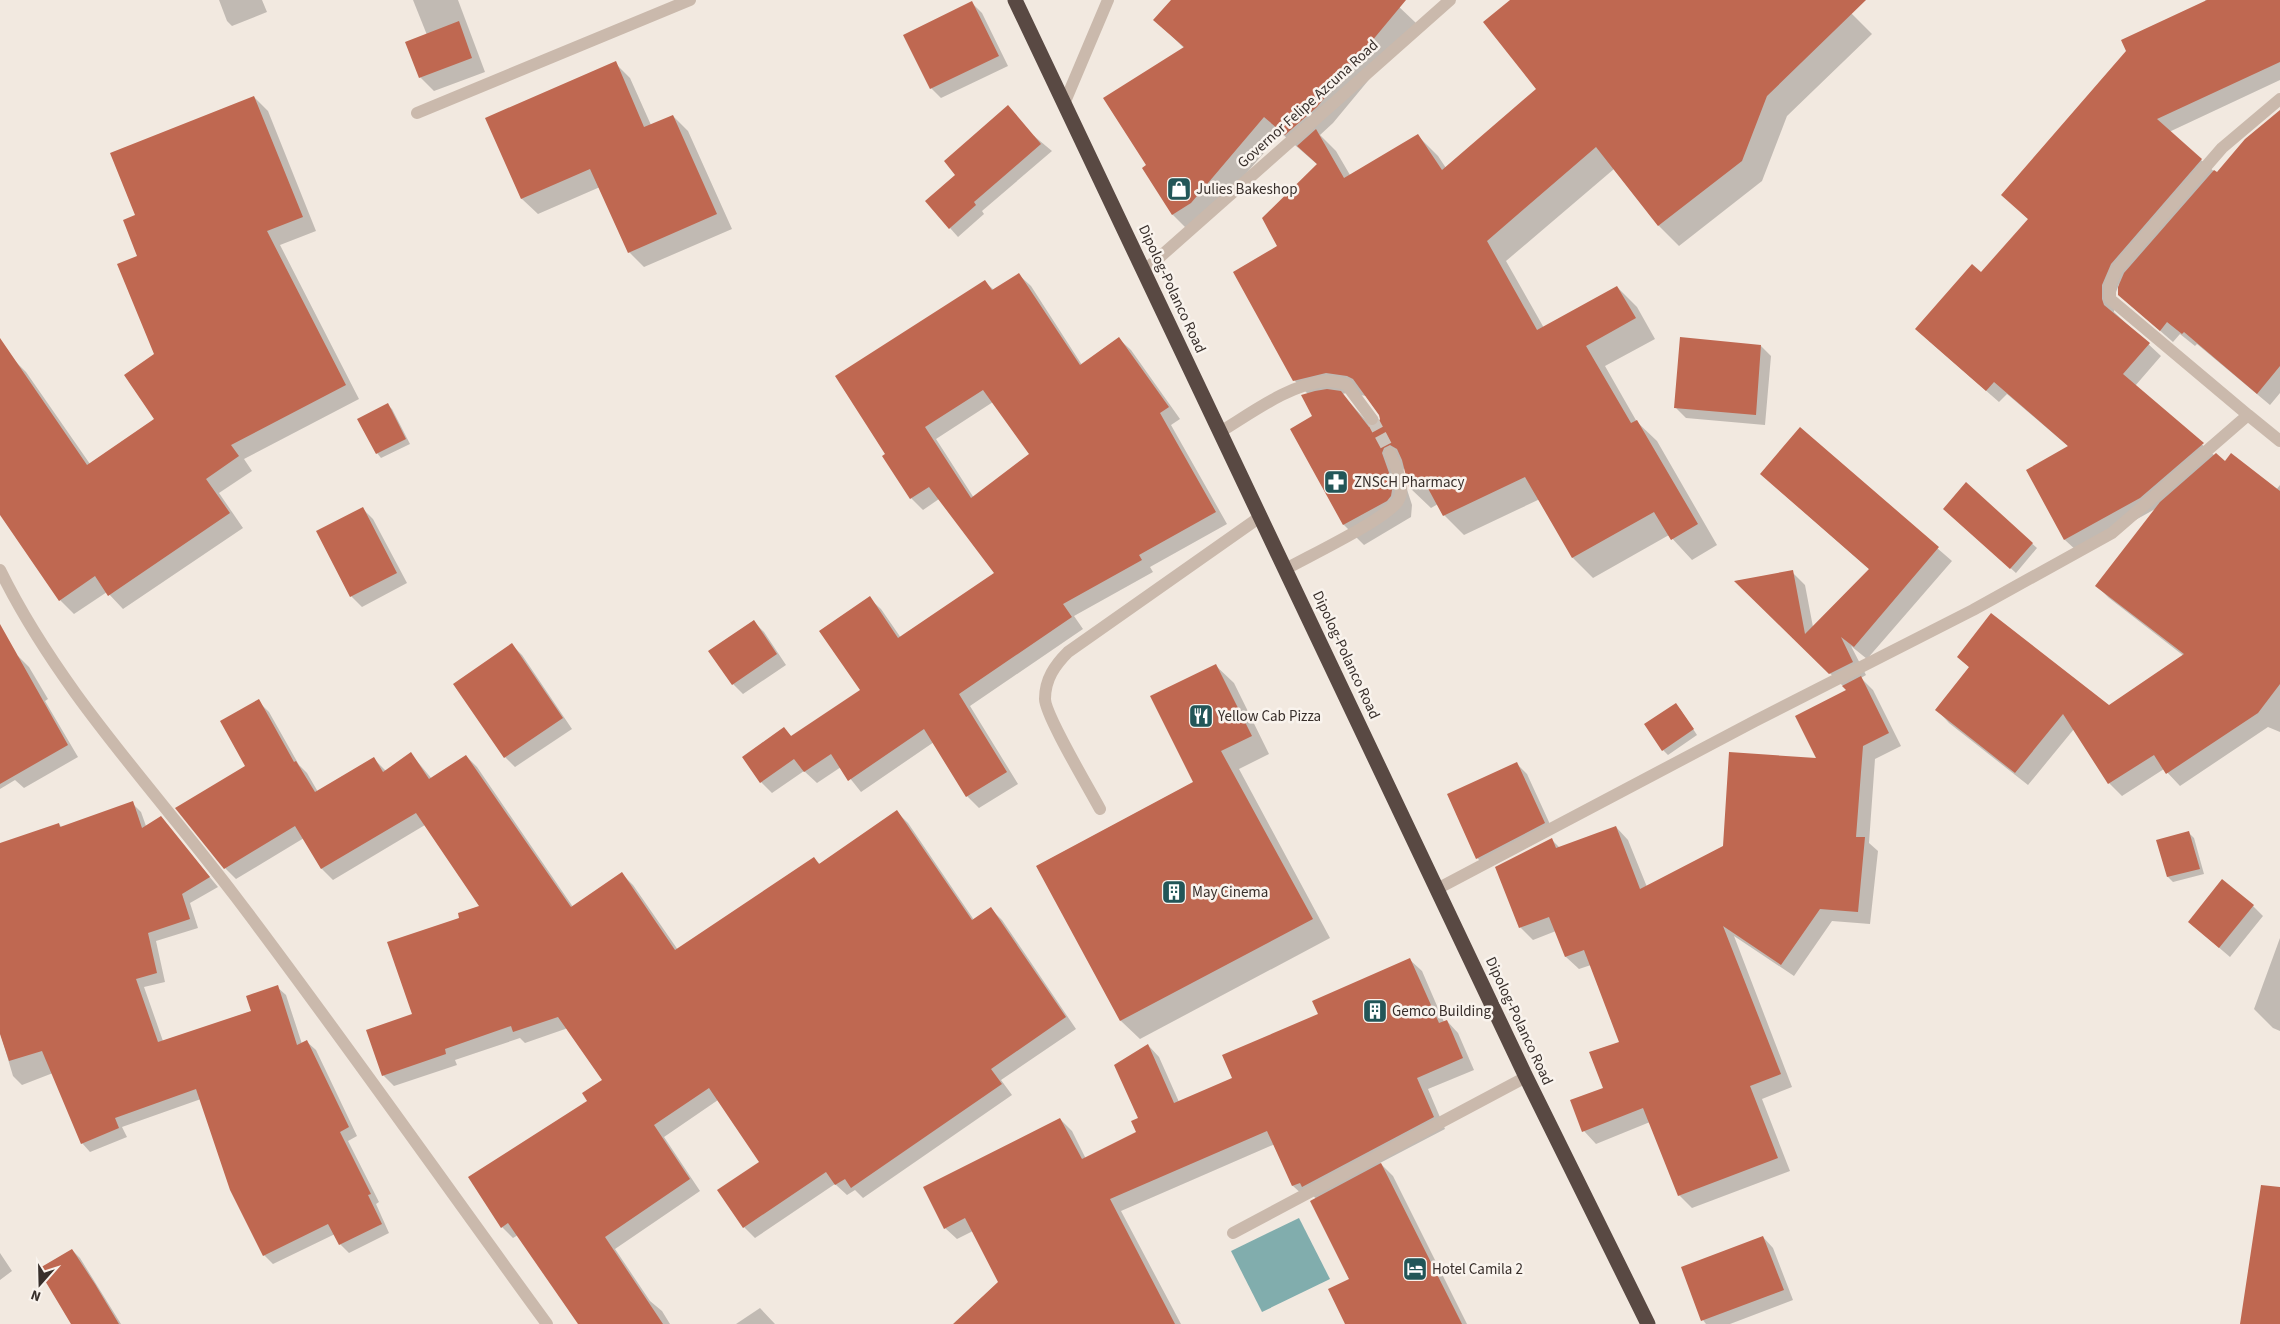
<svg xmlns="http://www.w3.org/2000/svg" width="2280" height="1324" font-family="'Source Sans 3',sans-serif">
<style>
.water{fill:#81adad}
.shadow{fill:#0003;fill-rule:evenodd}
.building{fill:#bf6851;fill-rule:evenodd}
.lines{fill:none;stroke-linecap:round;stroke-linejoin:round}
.minor-tunnel{stroke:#cdc4bc;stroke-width:12;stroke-dasharray:12 6;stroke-linecap:butt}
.minor{stroke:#cab9ac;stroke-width:12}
.highway{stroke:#594943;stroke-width:15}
.labels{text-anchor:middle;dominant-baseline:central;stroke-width:5;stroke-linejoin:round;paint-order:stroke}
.street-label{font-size:15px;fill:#382f2b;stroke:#f9f3ed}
.poi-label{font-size:15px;fill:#382f2b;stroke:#f9f3ed;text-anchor:start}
</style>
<rect width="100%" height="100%" fill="#f2e9e0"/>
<!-- water -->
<path class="water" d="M1299 1218 1330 1279 1262 1312 1231 1251Z"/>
<!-- shadow -->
<path class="shadow" d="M219 0H262L267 12 232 26 227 21Z
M413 0H458L485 72 434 91 420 77 427 35Z
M1172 0H1399L1396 4 1416 23 1333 123 1320 135 1336 151 1350 175 1418 136 1438 156 1446 168 1538 89 1521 0H1854L1846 8 1872 34 1787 116 1762 181 1679 246 1659 226 1614 169 1506 261 1544 328 1617 287 1637 307 1655 339 1605 366 1637 422 1657 441 1717 545 1692 560 1669 535 1593 578 1573 558 1540 499 1464 535 1444 515 1438 504 1431 508 1410 488 1405 466 1402 474 1412 505 1411 517 1364 545 1344 525 1309 395 1294 380 1279 246 1318 165 1281 133 1207 219 1189 231 1173 215 1144 168 1148 166 1184 48 1155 20ZM1347 393 1366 396 1381 417 1378 426 1372 427 1342 394Z
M2205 0H2280V80L2169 132 2217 174 2280 134V393L2270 405 2197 344 2195 346 2180 334 2173 342 2119 295V284L2115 295 2114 312 2161 356 2135 386 2215 456 2276 490 2280 485V732L2268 727 2180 786 2164 769 2122 796 2109 783 2074 729 2028 785 1949 723 1937 710 1970 668 1958 657 2108 707 2184 656 2109 598 2097 586 2157 508 2078 552 2065 540 2028 471 2069 447 2007 394 1999 402 1929 341 1981 274 2029 220 2003 195 2206 2Z
M972 3 982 13 1008 66 941 98 931 88Z
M615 63 630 78 651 125 673 116 688 131 732 229 644 267 629 252 600 187 538 214 522 199 487 119Z
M254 97 268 111 316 231 280 245 359 399 244 459 252 471 219 493 243 528 123 609 107 592 74 614 60 600 0 492V366L12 358 26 372 90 464 156 419 155 355 138 257 137 216Z
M1034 136 1052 151 982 211 984 214 958 237 950 228Z
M1019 275 1031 286 1082 365 1119 339 1131 350 1180 419 1171 425 1227 524 1150 567 1153 572 1074 616 1083 629 970 706 1018 784 979 808 967 796 934 742 861 792 841 767 817 783 804 771 772 793 761 782 784 729 792 737 862 691 869 598 881 609 901 638 995 573 939 499 923 510 911 498 884 456 985 282 994 290ZM993 402 1031 454 974 498 936 439Z
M1761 346 1771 356 1765 425 1686 418 1676 408Z
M387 404 392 409 410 444 381 458 377 453Z
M1800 429 1952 561 1867 659 1851 646 1866 675 1861 678 1873 690 1901 746 1875 759 1869 843 1878 851 1870 924 1832 921 1794 976 1734 936 1792 1087 1762 1099 1790 1171 1692 1208 1679 1195 1650 1122 1596 1144 1584 1131 1605 1088 1621 1042 1591 965 1579 969 1566 957 1556 931 1533 940 1520 927 1551 839 1560 848 1616 827 1628 840 1647 887 1724 846 1818 759 1848 691 1736 581 1792 572 1805 585 1813 627 1870 570 1761 474Z
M1966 484 2037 548 2016 573 1949 513Z
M363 509 373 519 407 583 362 607 351 596 318 532Z
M754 622 764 632 786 665 743 694 733 684Z
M512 645 522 655 572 729 515 767 505 757Z
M18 656 29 667 48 699 45 701 78 757 24 788 15 780 0 789V660Z
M1215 665 1234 683 1269 754 1239 769 1330 938 1140 1039 1121 1021 1037 866 1194 782Z
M258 701 269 712 299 765 307 773 318 792 374 759 386 771 411 754 432 779 466 756 477 767 573 907 622 874 633 885 678 950 814 859 820 864 897 812 908 823 974 920 991 909 1002 920 1076 1029 1001 1080 1012 1095 863 1198 855 1190 847 1195 835 1184 755 1238 744 1227 761 1162 718 1100 664 1137 700 1191 615 1249 650 1301 662 1311 670 1324H579L518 1235 513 1238 502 1227 604 1080 568 1028 525 1043 520 1038 455 1060 457 1065 394 1086 383 1075 461 919 481 907 425 825 333 880 322 869 304 838 236 879 225 868Z
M1680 709 1697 735 1668 755 1663 750Z
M1517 764 1527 774 1554 833 1488 868 1477 858Z
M132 803 141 812 146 826 161 818 218 887 190 903 198 928 156 941 165 982 144 987 163 1041 253 1012 277 987 286 995 302 1044 307 1042 316 1050 357 1136 348 1141 379 1202 376 1204 389 1233 349 1253 340 1244 335 1234 273 1264 264 1255 201 1099 122 1127 127 1137 90 1152 82 1143 53 1073 22 1085 13 1076 0 1032V845L59 824 62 828Z
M2189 833 2194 838 2204 874 2173 882 2168 877 2158 841Z
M2253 906 2263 916 2230 957 2189 922Z
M2280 938V1031L2273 1028 2254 1009Z
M1410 960 1422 971 1444 1022 1447 1021 1458 1033 1474 1070 1428 1089 1445 1129 1380 1163 1393 1176 1467 1324H1347L1351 1280 1316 1199 1312 1194 1305 1197 1293 1186 1275 1144 1121 1211 1181 1324H955L1000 1282 973 1231 957 1239 945 1228 1060 1119 1072 1131 1086 1159 1138 1133 1148 1045 1159 1057 1179 1102 1233 1079 1320 1015Z
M1763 1237 1773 1248 1793 1300 1730 1324H1706L1703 1320 1682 1268Z
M72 1250 80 1258 121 1324H73Z
M0 1253 12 1271 0 1280Z
M760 1308 775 1324H736Z"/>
<!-- building -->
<path class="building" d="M1171 0H1406L1317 107 1285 135 1264 117 1191 203 1172 215 1142 168 1146 165 1103 98 1184 47 1153 20Z
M1510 0H1866L1767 96 1742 161 1658 226 1596 147 1487 241 1537 330 1617 286 1636 318 1586 346 1631 423 1637 420 1698 524 1671 540 1654 512 1572 558 1525 477 1443 516 1424 481 1409 488 1402 460 1397 449 1390 445 1384 448 1382 453 1393 484 1391 496 1387 501 1343 525 1290 429 1312 416 1301 395 1315 391 1327 389 1341 391 1369 427 1377 425 1380 419 1379 415 1353 379 1347 376 1326 373 1293 381 1233 272 1277 246 1262 218 1317 164 1297 146 1316 129 1344 178 1418 134 1442 170 1536 89 1483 22Z
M2207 0H2280V62L2157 119 2202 159 2111 264 2102 285V299L2104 305 2150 343 2123 374 2204 443 2140 498 2064 540 2026 470 2068 446 1994 382 1986 391 1915 329 1972 264 1981 272 2028 219 2001 195 2126 51 2121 40Z
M972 1 999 56 930 89 903 35Z
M459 21 472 58 419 78 405 42Z
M616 61 644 127 673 115 717 214 628 253 590 169 521 199 485 118Z
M254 96 303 217 267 231 346 385 231 445 239 456 206 479 230 513 108 596 95 576 59 601 0 515V338L87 465 154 419 124 375 154 354 117 264 137 256 123 220 135 215 110 153Z
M1008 105 1041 144 974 202 976 205 949 229 925 201 955 175 944 161Z
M2280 110V366L2257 394 2184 332 2182 334 2167 322 2160 331 2118 295V287L2124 273 2214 170 2217 172 2245 139Z
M1019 273 1080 365 1119 337 1169 407 1160 413 1216 512 1139 555 1142 560 1063 604 1072 617 959 694 1007 772 966 797 924 729 848 781 831 754 804 772 794 759 760 783 742 757 784 727 791 736 860 690 819 631 870 596 898 638 994 573 929 487 910 499 882 456 885 454 835 376 985 280 992 290ZM983 390 1029 454 971 498 925 427Z
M1680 337 1761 345 1756 415 1674 408Z
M388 403 406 439 376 454 357 419Z
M1800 427 1939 547 1854 647 1841 637 1853 662 1829 674 1734 581 1793 570 1805 634 1869 569 1760 474Z
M2216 453 2225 461 2231 453 2280 491V684L2258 713 2166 774 2154 755 2108 784 2063 714 2015 773 1935 710 1969 667 1957 657 1991 613 2109 705 2184 654 2095 586 2160 502Z
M1966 482 2033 543 2010 569 1943 509Z
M363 507 397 573 350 597 316 531Z
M754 620 777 654 732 685 708 651Z
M0 624 68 745 0 784Z
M512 643 563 718 504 758 453 684Z
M1216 664 1252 736 1221 751 1313 919 1120 1021 1036 866 1193 782 1150 696Z
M1861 676 1889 733 1863 746 1856 837H1865L1858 912 1820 909 1781 965 1723 926 1781 1074 1750 1086 1778 1158 1678 1196 1643 1108 1582 1132 1570 1100 1603 1088 1589 1052 1619 1042 1584 950 1565 957 1549 917 1519 928 1495 867 1552 838 1556 848 1616 826 1640 889 1723 846 1729 752 1816 758 1795 716 1846 690 1842 686Z
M259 699 294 762 296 761 315 792 374 757 383 772 411 752 429 779 466 755 571 907 622 872 675 950 814 857 819 864 897 810 972 920 991 907 1066 1017 991 1069 1002 1084 851 1188 845 1179 835 1185 826 1172 743 1228 717 1190 759 1162 709 1088 654 1125 690 1179 605 1237 663 1324H578L508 1223 501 1228 468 1177 587 1101 582 1093 602 1080 558 1017 513 1032 511 1026 445 1049 446 1054 382 1076 366 1030 412 1014 387 942 459 918 458 913 479 906 416 813 321 869 295 826 224 869 175 808 245 766 220 721Z
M1676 703 1694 729 1662 751 1644 724Z
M1517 762 1545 823 1476 859 1447 794Z
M133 801 142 828 161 816 210 877 182 894 190 919 148 933 157 973 136 979 158 1042 251 1011 246 996 278 985 297 1045 307 1040 349 1127 340 1132 371 1194 368 1195 382 1224 339 1245 328 1224 263 1256 230 1190 196 1089 115 1118 119 1128 81 1144 42 1051 9 1061 0 1034V843L59 823 60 827Z
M2189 831 2200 869 2167 877 2156 840Z
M2222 879 2254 905 2219 948 2188 922Z
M1410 958 1439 1023 1447 1020 1463 1058 1417 1078 1434 1117 1302 1187 1300 1183 1292 1186 1267 1131 1110 1199 1175 1324H953L998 1282 965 1218 944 1229 923 1187 1060 1118 1082 1159 1136 1132 1131 1121 1138 1118 1114 1065 1148 1044 1174 1103 1232 1078 1222 1055 1318 1014 1312 1001Z
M1381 1163 1462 1324H1345L1328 1289 1349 1279 1310 1201Z
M2261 1185 2280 1187V1324H2240Z
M1763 1236 1784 1290 1701 1321 1681 1267Z
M72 1249 95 1284 119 1324H71L38 1269Z"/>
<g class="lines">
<!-- minor-tunnel -->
<path class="minor-tunnel" d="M1372 419 1390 453"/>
<!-- minor -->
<path class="minor" d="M1064 104 1108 0
M417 113 690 0
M1144 271 1450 0
M2248 415 2110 299V285L2117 269 2222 148 2280 99
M1220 432C1250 414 1291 383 1327 381 1333 381 1340 383 1346 384L1372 419
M1286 569C1309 556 1385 520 1398 501 1407 487 1395 465 1390 453
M0 570C60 692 154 789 235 896 342 1037 443 1182 547 1324
M1100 809C1090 790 1045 715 1045 699 1045 679 1055 665 1068 652L1260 517
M1437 889 1755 721 1973 610 2112 533 2248 415 2280 441
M1233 1233 1526 1077"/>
<!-- highway -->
<path class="highway" d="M1015 0 1526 1077 1648 1324"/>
</g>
<!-- icons -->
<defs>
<symbol id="shop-square" viewBox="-11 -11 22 22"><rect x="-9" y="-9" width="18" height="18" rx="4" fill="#225658" stroke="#f9f3ed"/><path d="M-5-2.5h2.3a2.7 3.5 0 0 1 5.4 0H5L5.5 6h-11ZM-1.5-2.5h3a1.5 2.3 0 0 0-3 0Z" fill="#fff"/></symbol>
<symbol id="pharmacy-square" viewBox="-11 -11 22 22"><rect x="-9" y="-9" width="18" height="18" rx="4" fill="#225658" stroke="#f9f3ed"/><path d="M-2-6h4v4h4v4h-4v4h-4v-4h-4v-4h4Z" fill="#fff"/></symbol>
<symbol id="restaurant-square" viewBox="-11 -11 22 22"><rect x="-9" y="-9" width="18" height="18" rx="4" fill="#225658" stroke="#f9f3ed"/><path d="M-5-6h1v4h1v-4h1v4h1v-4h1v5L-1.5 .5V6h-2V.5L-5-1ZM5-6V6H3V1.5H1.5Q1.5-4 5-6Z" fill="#fff"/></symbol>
<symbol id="building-square" viewBox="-11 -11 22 22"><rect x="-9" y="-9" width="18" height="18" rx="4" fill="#225658" stroke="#f9f3ed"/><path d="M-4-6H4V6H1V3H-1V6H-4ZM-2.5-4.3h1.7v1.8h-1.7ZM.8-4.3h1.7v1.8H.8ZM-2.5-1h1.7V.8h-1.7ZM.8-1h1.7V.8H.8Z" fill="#fff"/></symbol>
<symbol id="hotel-square" viewBox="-11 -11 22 22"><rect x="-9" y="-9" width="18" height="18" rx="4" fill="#225658" stroke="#f9f3ed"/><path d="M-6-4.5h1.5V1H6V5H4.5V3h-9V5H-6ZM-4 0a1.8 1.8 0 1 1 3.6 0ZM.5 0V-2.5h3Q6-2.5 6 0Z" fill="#fff"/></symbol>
</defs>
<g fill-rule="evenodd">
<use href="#shop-square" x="1165" y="175" width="28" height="28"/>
<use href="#pharmacy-square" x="1322" y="468" width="28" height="28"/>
<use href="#restaurant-square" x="1187" y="702" width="28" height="28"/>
<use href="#building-square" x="1160" y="878" width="28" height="28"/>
<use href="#building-square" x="1361" y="997" width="28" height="28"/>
<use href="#hotel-square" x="1401" y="1255" width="28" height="28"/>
</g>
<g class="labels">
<!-- street labels -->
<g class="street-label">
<text transform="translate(1308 104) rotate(-42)">Governor Felipe Azcuna Road</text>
<text transform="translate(1172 289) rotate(65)">Dipolog-Polanco Road</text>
<text transform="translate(1346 655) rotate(65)">Dipolog-Polanco Road</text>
<text transform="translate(1519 1021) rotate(65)">Dipolog-Polanco Road</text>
</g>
<!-- poi labels -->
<g class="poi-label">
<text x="1196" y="189">Julies Bakeshop</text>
<text x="1354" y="482">ZNSCH Pharmacy</text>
<text x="1218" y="716">Yellow Cab Pizza</text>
<text x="1192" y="892">May Cinema</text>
<text x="1392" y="1011">Gemco Building</text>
<text x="1432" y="1269">Hotel Camila 2</text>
</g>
</g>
<!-- north arrow -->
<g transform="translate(40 1284) rotate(200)" stroke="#f9f3ed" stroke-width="4" paint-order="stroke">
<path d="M0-4L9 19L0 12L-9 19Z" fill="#382f2b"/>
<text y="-8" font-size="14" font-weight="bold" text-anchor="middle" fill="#382f2b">N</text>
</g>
</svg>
